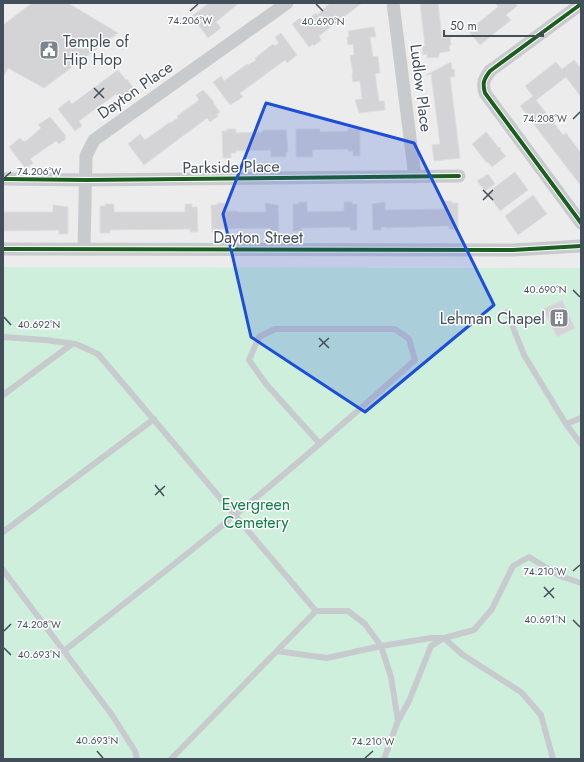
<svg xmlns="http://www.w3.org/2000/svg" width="584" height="762" font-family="Jost,sans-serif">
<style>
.green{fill:#ceefdc}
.building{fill:#d4d4d7;stroke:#dededf}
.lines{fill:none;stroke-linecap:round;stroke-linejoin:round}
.lane{stroke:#c8cbcd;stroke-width:6}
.street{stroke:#c8cbcd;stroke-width:13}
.cycleway-casing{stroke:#fff;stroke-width:6}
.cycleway{stroke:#1b5e20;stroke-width:4}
.marked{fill:#1d4ed8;fill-opacity:0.2;stroke:#1d4ed8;stroke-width:3;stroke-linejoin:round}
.ticks{fill:none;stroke:#424e5a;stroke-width:1.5}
.labels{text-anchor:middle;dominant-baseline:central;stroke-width:3;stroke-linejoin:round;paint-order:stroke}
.poi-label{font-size:16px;fill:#424e5a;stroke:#fff;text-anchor:start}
.street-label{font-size:16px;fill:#424e5a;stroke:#fff}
.park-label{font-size:16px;fill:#0f7f4b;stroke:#fff}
.ticks-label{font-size:10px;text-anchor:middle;fill:#424e5a;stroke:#fff;stroke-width:3;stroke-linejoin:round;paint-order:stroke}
</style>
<rect width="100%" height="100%" fill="#edecec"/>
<!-- green -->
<path class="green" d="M3 267 581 268V759H3Z"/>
<!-- building -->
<path class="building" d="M32 3H68L118 33 44 88 8 68 3 77V25Z
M209 3H239L216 22 221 28 208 38 192 16Z
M330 3H362L319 36 321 40 314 46 313 44 309 47 292 24 300 18 303 23 316 13 317 15Z
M420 3H438L442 38 450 37 451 45 449 46 450 51 439 53V57L427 58V54L423 55 422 46H425Z
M496 3H515L517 6 506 15 511 20 480 45 468 31 498 7Z
M372 27V28L374 27 376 37H370L373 57 378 56 380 73 375 74 379 101H384L385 110 359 113 355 100 362 99 360 81 353 82 352 74 353 73 350 56 354 55 353 44 348 45 347 37H349L348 31Z
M281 33 297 55 287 63 285 60 240 93 243 97 230 105 213 82 221 76 224 81 247 64 248 65 256 60 255 58 273 44 275 46 279 43 275 37Z
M574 60 581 69V97L566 77 536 100 563 135 566 133 581 153V156L579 158 581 160V186L520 106 533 96 525 86 556 62 562 69Z
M451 62 452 69H454L455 77H450L460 158 434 161 432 145 440 144 431 74 426 75Z
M118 70 126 80 127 79 134 89H133L134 91 121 101 116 94 79 121 82 126 75 131 58 109 69 100 72 104Z
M203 90 214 102 213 103 220 112 217 114 218 116 210 122 207 118 144 165 128 144 140 134 145 140 170 122V123L178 118 177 116 199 100 196 95Z
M50 117 66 136 65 137 66 139 59 144 56 141 30 159 33 163 26 169 9 147 20 138 23 141H26L41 128 38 125Z
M348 128 360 130V156H353V151H348V149L312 150 313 157H296V129H320V132L348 131Z
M227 129H236V133L263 132V130H286L288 152H286V157H271V150L236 151V153H231V158H223L222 131H227Z
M486 132 499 148 500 147 501 149 500 150 506 156 492 167 488 162 487 163 472 144Z
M515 172 528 190 500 211 487 193Z
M488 174 495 184 485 191 477 181Z
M533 195 547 214 518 235 505 216Z
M444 201H452V203H458V230L449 229V226H444L386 228V227H381V230H373L372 204 385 202V210L444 209Z
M299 202H307V212L344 211V202H352V204H357V230H350V227L302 228V231H293V204H299Z
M217 203H225V211H237V212H266L265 203 278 205 279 231H270V228L221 229V232H212L211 205H217Z
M105 204H114V212H185V204H192V207H197L198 232H190V229L110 230V233H100V206H105Z
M53 205 68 207V234H59V230L3 231V212H53Z
M562 300 575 328 557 337 543 309Z"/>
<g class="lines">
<!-- lane -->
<path class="lane" d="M507 312 524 355 566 424 581 444
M3 337 45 340 76 344 98 354 316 611 171 759
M3 395 72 344
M566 424 581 418
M3 532 154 419
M3 570 112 715 135 751 137 759
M316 611H348L365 624 381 646 391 677 398 721
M64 651C121 606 179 561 235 515 296 465 356 413 415 360L409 339 395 329H275L259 337 249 360 266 384 320 444
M277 651 327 658 381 646 431 638H444L474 630 492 609 513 566 529 557 560 576 581 583
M384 759 398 721 409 701 431 646 444 638 463 655 521 692 541 715 553 759"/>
<!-- street -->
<path class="street" d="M393 3 415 177
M581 4 490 71C484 79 482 83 485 93L581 223
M3 179 86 180 459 176
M3 249 513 250 581 246
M84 249 86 156 94 140 287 3"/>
<defs>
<path id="cycleway" d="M581 4 490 71C484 79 482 83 485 93L581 223
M3 179 86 180 459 176
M3 249 513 250 581 246"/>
</defs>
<!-- cycleway casing -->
<use href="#cycleway" class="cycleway-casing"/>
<!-- cycleway -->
<use href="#cycleway" class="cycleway"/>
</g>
<!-- marked area -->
<path class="marked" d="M266 103 414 143 494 305 365 412 251 337 223 214Z"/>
<!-- ticks -->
<path class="ticks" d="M316 4 323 11M190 11 198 4M94 88 104 98M94 98 104 88M573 119 580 112M4 178 11 172M483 190 493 200M483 200 493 190M573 290 580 297M4 317 11 325M319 338 329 348M319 347 329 338M155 485 164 496M155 495 165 486M573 571 580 565M544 587 554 598M544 597 554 588M573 620 580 627M4 631 11 624M4 648 11 655M97 751 103 758M365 758 373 751"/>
<!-- icons -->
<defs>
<symbol id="civic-square" viewBox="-11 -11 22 22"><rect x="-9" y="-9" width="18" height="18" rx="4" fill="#7e858d" stroke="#fff"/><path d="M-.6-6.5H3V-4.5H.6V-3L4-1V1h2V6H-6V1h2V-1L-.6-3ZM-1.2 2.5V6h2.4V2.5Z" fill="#fff"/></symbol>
<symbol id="building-square" viewBox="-11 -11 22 22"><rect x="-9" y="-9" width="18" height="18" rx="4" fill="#7e858d" stroke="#fff"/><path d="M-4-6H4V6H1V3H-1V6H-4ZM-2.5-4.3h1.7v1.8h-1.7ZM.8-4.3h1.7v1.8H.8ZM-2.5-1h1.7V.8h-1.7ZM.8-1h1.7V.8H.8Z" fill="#fff"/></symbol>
</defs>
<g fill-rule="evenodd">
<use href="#civic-square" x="38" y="39" width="22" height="22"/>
<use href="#building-square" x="548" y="307" width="22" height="22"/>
</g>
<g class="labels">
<!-- poi labels -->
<g class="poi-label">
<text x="63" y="41">Temple of<tspan x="63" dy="18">Hip Hop</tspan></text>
<text x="545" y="318" text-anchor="end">Lehman Chapel</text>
</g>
<!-- street labels -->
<g class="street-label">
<text transform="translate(421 88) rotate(83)">Ludlow Place</text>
<text transform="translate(135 90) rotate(-35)">Dayton Place</text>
<text transform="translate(231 167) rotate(-1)">Parkside Place</text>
<text x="258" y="237">Dayton Street</text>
</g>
<!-- park labels -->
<g class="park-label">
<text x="256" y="504">Evergreen<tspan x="256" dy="18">Cemetery</tspan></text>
</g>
</g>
<g class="ticks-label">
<text x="190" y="24">74.206°W</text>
<text x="323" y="25">40.690°N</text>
<text x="545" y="122">74.208°W</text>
<text x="39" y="175">74.206°W</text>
<text x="545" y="293">40.690°N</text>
<text x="39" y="328">40.692°N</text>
<text x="545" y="575">74.210°W</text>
<text x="545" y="623">40.691°N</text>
<text x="39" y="628">74.208°W</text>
<text x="39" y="658">40.693°N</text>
<text x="97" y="744">40.693°N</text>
<text x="373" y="745">74.210°W</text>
</g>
<!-- border -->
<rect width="584" height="762" fill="none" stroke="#424e5a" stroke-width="8"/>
<!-- scale -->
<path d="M444 30v6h99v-6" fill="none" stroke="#424e5a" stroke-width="2"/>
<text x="450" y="30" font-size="12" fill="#424e5a" stroke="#ffffff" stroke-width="3" paint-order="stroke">50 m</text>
</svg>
